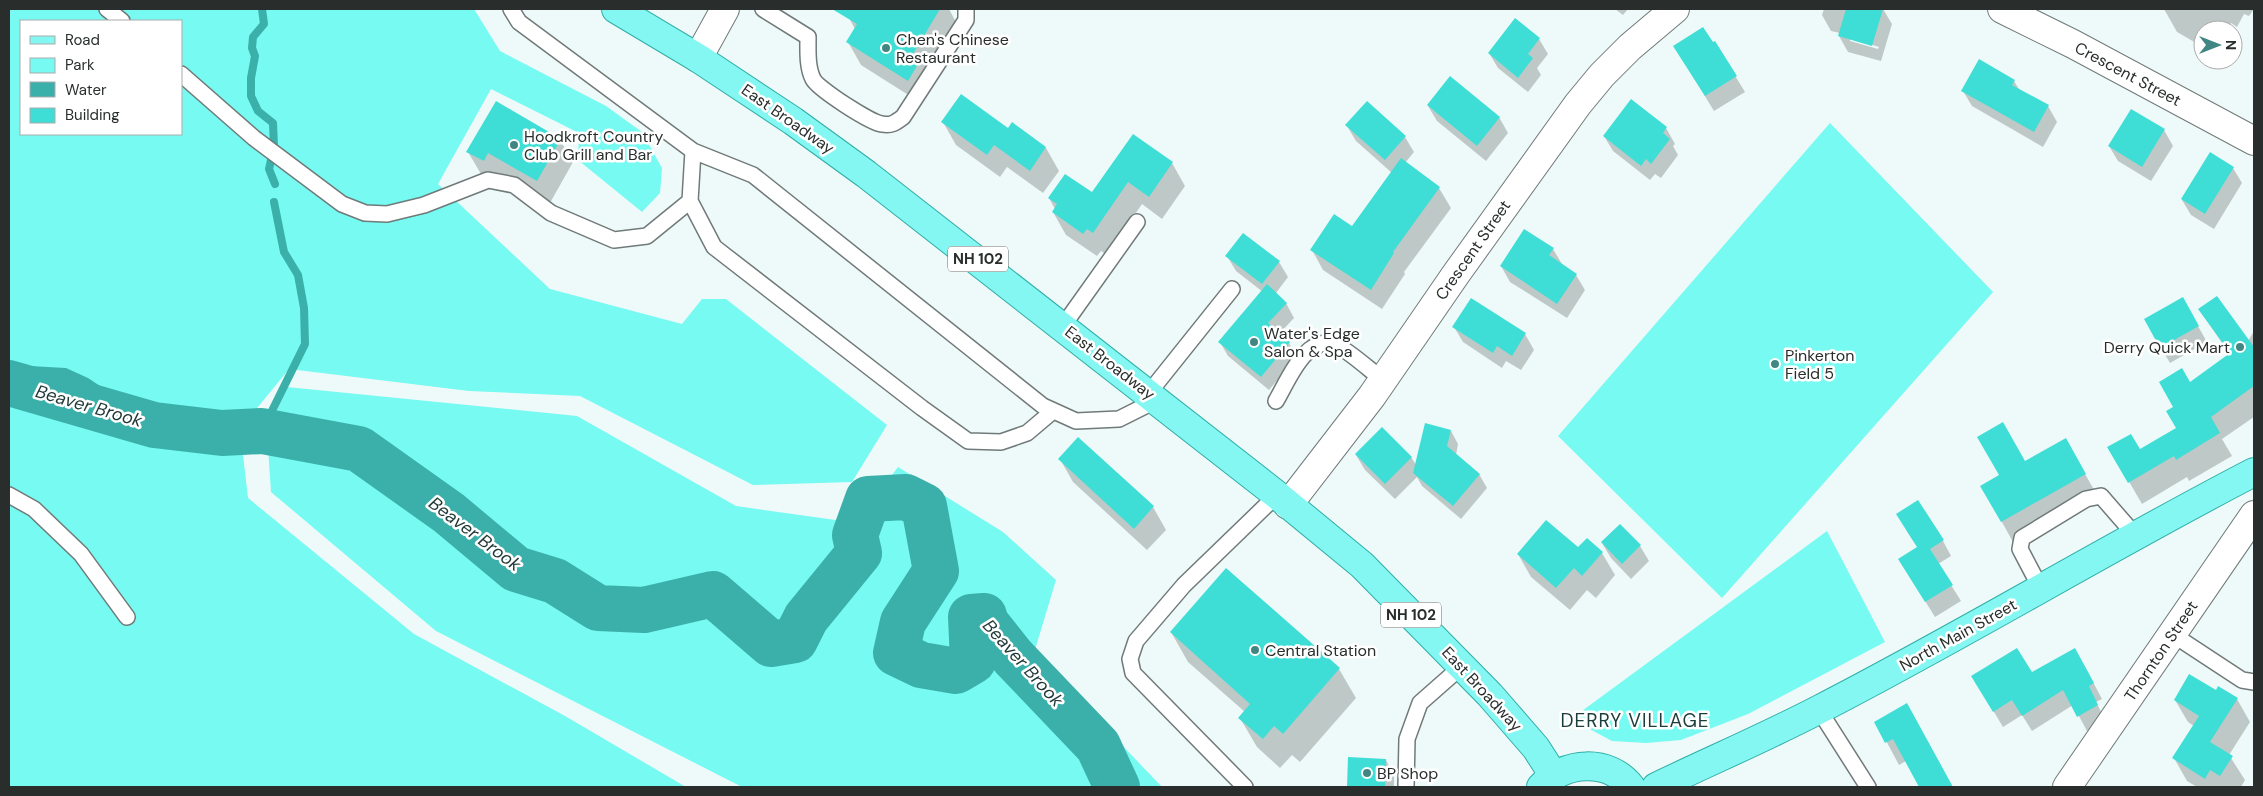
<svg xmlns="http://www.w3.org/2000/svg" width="2263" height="796" font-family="'DM Sans',sans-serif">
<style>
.green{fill:#76faf2;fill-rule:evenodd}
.water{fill:#3bb0aa}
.shadow{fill:#0003;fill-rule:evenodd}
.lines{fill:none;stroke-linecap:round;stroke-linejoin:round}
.stream{stroke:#3bb0aa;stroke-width:8}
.river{stroke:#3bb0aa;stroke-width:46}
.building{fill:#3eded6}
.lane-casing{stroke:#707a79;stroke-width:18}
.street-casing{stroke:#707a79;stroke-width:30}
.primary-casing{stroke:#30ada7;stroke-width:30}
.lane{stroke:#fff;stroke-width:15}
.street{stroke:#fff;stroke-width:28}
.primary{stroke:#85f7f2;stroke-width:28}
.poi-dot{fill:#408783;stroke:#fff;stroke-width:2}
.labels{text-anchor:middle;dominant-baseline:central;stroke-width:5;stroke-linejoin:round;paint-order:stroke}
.shield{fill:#fff;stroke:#696d6c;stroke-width:1}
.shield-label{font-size:15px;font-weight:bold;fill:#292e2d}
.poi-label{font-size:16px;fill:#292e2d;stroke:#fff;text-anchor:start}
.street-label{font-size:16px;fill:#292e2d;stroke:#fff}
.water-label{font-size:18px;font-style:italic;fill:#1f3836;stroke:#fff}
.quarter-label{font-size:19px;letter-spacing:1px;fill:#1b3d3b;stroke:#fff}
</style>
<rect width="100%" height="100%" fill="#eefaf9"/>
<!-- green -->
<path class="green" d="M9 9H474L500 51 606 106 642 132 662 168 660 193 642 212 578 160 579 133 491 89 438 184 550 289 682 324 702 299H726L887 425 852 482 753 485 580 396 469 391 289 369 240 429 248 498 414 634 565 716 686 787H9ZM21 21H181V134H21Z
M1830 123 1993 292 1722 598 1558 436Z
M287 387 577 416 736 506 857 523 898 467 1003 532 1056 580 1034 653 1162 787H742L436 631 271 492 267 433Z
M1827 531 1885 642 1748 714 1681 740 1646 743 1612 741 1571 719Z"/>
<!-- water -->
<path class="water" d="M29 366 66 368 88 378 112 394 147 408 163 417 193 423 256 425V447L236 444 169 446 67 396 38 390 9 392V368Z"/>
<!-- shadow -->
<path class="shadow" d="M854 9H949L957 24 933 83 921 103 861 65 848 42 855 29 849 18Z
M1615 9H1628L1623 15Z
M1824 9H1883L1892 24 1881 61 1848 52 1839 36 1840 33 1831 31 1822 15ZM1850 38 1879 47 1878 49 1850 41Z
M2164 9H2254L2249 16 2244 14 2237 27 2231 23 2227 30H2203V47L2177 32Z
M1539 39 1548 54 1537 68 1541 75 1528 92 1498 68 1489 53Z
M1715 43 1745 92 1714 111 1684 62Z
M2014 81 2020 91 2048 106 2057 122 2043 147 1972 106 1963 91Z
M1631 101 1666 128 1675 144 1673 146 1678 155 1661 178 1655 174 1650 180 1613 151 1604 136Z
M1428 106 1499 117 1508 133 1486 161 1437 121Z
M943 122 1009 129 1012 124 1046 148 1059 171 1043 193 1007 167 1000 177 956 145Z
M1347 126 1405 137 1414 152 1405 163 1439 188 1451 208 1404 272 1405 274 1382 309 1323 270 1312 250 1352 227 1392 173 1356 141Z
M2164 130 2173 146 2151 181 2118 161 2109 146Z
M560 140 573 162 550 203 497 183 481 174 468 152Z
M1172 163 1185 186 1162 219 1142 204 1107 255 1101 251 1097 256 1066 235 1053 212 1055 209 1049 198 1092 194Z
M2233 168 2242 183 2214 229 2191 215 2182 200Z
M1553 249 1562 264 1576 275 1585 290 1567 318 1510 282 1501 266Z
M1227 256 1279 262 1288 277 1276 293 1286 303 1294 318 1279 334 1289 343 1297 357 1269 390 1228 356 1220 342 1263 292 1236 271Z
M2182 298 2207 342 2170 363 2145 320Z
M2200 310 2248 341 2254 331V417L2222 439 2232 456 2189 481 2187 477 2142 504 2109 447 2139 451 2178 428 2175 407 2190 384 2230 355Z
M1454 327 1525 334 1534 350 1521 370 1506 361 1502 368 1463 342Z
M1451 431 1458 444 1456 455 1479 474 1487 488 1461 519 1422 486 1417 477 1395 499 1365 470 1356 455 1411 457 1416 465Z
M2065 439 2097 495 2013 542 1982 486Z
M1060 459 1153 507 1166 530 1147 550 1073 482Z
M1906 530 1943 541 1951 556 1938 564 1961 601 1935 617 1909 575 1918 548Z
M1602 543 1640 546 1649 561 1631 579 1611 558Z
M1578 549 1602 553 1615 575 1596 598 1587 590 1570 610 1531 577 1518 554Z
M1171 632 1339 669 1356 698 1300 762 1292 755 1280 768 1257 747 1240 718 1245 712 1188 662Z
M2084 665 2102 699 2096 702 2106 721 2087 731 2073 705 2032 731 2022 715 2003 727 1982 692 2031 674Z
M2216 692 2237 699 2250 722 2229 755 2245 780 2241 787H2197L2187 781 2174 758 2194 726 2188 722 2175 700Z
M1876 722 1920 728 1952 787H1921L1906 761 1899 765Z
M1350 758 1386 760 1394 776V787H1348Z"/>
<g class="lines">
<!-- stream -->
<path class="stream" d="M262 9 264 24 253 37 252 48 255 56 251 78V96L258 111 273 123 274 147 269 169 275 184
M262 431 305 344 304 308 298 275 284 252 274 202"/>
<!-- river -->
<path class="river" d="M9 383 154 425 222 433 262 431 359 449 449 513 516 569 555 581 598 608 644 610 713 594 771 644 795 640 806 618 859 553 855 535 868 499 906 497 924 506 936 571 903 622 896 653 921 665 956 671 973 661 971 617 984 616 986 623 1013 657 1098 746 1117 787"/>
</g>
<!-- building -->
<path class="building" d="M832 9H940L913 54 921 59 908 81 846 42 857 24Z
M1846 9H1883L1872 46 1838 36Z
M1515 18 1540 38 1528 54 1533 58 1518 78 1488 53Z
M1703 27 1713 42 1715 41 1737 76 1705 96 1673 46Z
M1979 59 2015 80 2012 85 2049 105 2034 132 1961 91Z
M1450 76 1500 117 1477 146 1427 105Z
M961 94 1008 128 1012 122 1046 147 1030 171 994 145 987 155 941 122Z
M1631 99 1667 127 1663 133 1670 139 1651 164 1646 159 1641 166 1603 136Z
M496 101 561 139 537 181 488 153 484 161 466 152Z
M1367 101 1406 136 1385 160 1345 125Z
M2131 109 2165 129 2142 167 2108 146Z
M1133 134 1173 162 1149 197 1128 182 1093 233 1087 229 1083 234 1052 212 1057 204 1048 198 1065 174 1092 192Z
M2210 152 2234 167 2205 214 2181 199Z
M1401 158 1440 187 1393 252 1394 253 1371 290 1310 250 1334 214 1352 226Z
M1524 229 1554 248 1549 255 1577 274 1557 304 1500 266Z
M1243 233 1280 261 1262 284 1225 256Z
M1267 284 1287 303 1268 323 1290 342 1261 377 1218 342Z
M2217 296 2254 347V386L2211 417 2220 433 2176 460 2174 456 2128 483 2107 447 2131 434 2140 449 2176 428 2166 411 2173 407 2159 382 2182 368 2190 382 2230 353 2198 309Z
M2183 297 2199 326 2160 348 2144 319Z
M1471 298 1526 333 1512 356 1497 346 1493 353 1452 327Z
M2003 422 2025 461 2066 438 2086 474 2001 522 1980 486 1999 475 1977 437Z
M1425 423 1451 430 1447 446 1480 474 1453 506 1413 473Z
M1382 427 1412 457 1385 484 1355 454Z
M1078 437 1154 506 1134 529 1058 459Z
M1918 500 1944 540 1930 549 1953 585 1925 602 1898 559 1917 547 1896 514Z
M1546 520 1578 547 1587 538 1603 552 1582 576 1574 568 1556 588 1517 554Z
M1620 524 1641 545 1622 564 1601 542Z
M1226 568 1340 668 1283 734 1274 726 1263 739 1238 718 1250 704 1170 632Z
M2017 648 2032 672 2075 648 2094 683 2089 686 2098 705 2077 717 2063 690 2022 716 2012 700 1993 712 1971 676Z
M2189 674 2216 690 2218 686 2238 698 2210 742 2233 756 2220 776 2210 770 2205 779 2172 758 2199 716 2174 700Z
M1907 703 1953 787H1919L1893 739 1885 743 1874 722Z
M1348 757 1386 759 1385 787H1347Z"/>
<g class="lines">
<defs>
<path id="lane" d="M107 9 122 21
M511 9 519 22 693 151 753 175 1043 406 1076 421 1119 419 1157 400
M763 9 808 37C808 51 807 67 813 79 818 89 871 123 882 124 891 126 895 123 903 117L966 20V9
M181 74 254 138 342 204 365 213 387 214 424 205 488 180 514 185 551 213 614 240 647 236 690 201
M693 151 690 201 714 247 922 408 968 441 1001 442 1027 433 1053 411
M1063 326 1137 222
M1148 394 1232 289
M1276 401C1288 381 1306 333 1336 345 1348 350 1371 371 1383 380
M9 495 34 509 81 554 127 617
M2041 589 2020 549 2022 538 2086 499 2101 496 2135 535
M2172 634 2242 680 2254 682
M1819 710 1868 787
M1245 787 1133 673 1130 659 1136 641 1184 585 1277 495
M1406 787 1407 739 1420 703 1462 666"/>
<path id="street" d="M2002 9 2073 44 2254 141
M698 58 725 9
M1288 505 1372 396 1456 274 1578 104 1602 75 1630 47 1675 9
M2067 787 2254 515"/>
<path id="primary" d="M616 9 698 58 793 121 866 174 1277 495 1362 565 1490 695 1536 748 1554 776
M1541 787C1564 761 1609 758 1631 787
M1656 787C1710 761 1766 737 1820 709 1966 634 2107 548 2254 472"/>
</defs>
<!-- lane casing -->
<use href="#lane" class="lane-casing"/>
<!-- street casing -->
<use href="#street" class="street-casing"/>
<!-- primary casing -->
<use href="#primary" class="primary-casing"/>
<!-- lane -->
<use href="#lane" class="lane"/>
<!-- street -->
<use href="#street" class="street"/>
<!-- primary -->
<use href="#primary" class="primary"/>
</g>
<!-- markers -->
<g class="poi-dot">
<circle cx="886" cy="48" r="5"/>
<circle cx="514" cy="145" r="5"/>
<circle cx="1254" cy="342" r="5"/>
<circle cx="2240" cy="347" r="5"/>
<circle cx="1775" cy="364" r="5"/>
<circle cx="1255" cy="650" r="5"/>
<circle cx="1367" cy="773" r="5"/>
</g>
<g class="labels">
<!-- shield labels -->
<g class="shield">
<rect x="948" y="246.5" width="60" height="25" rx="4"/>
<rect x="1381" y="602.5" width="60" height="25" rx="4"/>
</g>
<g class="shield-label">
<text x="978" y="259">NH 102</text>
<text x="1411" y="615">NH 102</text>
</g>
<!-- poi labels -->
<g class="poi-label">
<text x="896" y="39">Chen's Chinese<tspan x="896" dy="18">Restaurant</tspan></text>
<text x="524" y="136">Hoodkroft Country<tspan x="524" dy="18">Club Grill and Bar</tspan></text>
<text x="1264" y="333">Water's Edge<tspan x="1264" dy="18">Salon &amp; Spa</tspan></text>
<text x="2230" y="347" text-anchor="end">Derry Quick Mart</text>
<text x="1785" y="355">Pinkerton<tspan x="1785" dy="18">Field 5</tspan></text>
<text x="1265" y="650">Central Station</text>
<text x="1377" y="773">BP Shop</text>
</g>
<!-- street labels -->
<g class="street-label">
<text transform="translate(2128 74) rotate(28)">Crescent Street</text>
<text transform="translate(788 119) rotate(35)">East Broadway</text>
<text transform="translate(1473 250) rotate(-55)">Crescent Street</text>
<text transform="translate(1110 363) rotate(38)">East Broadway</text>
<text transform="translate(1958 635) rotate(-29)">North Main Street</text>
<text transform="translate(2161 651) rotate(-56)">Thornton Street</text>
<text transform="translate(1482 689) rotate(47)">East Broadway</text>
</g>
<!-- water labels -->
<g class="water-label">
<text transform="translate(89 406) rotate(16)">Beaver Brook</text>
<text transform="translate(475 534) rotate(37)">Beaver Brook</text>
<text transform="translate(1023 663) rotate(48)">Beaver Brook</text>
</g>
<!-- quarter labels -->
<g class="quarter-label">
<text x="1635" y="720">DERRY VILLAGE</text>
</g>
</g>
<!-- border -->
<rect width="2263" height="796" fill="none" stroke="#292e2d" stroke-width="20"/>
<!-- legend -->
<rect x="20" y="20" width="162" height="115" fill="#ffffff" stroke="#a9abab"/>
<rect x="30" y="36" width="25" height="8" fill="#85f7f2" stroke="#a9abab"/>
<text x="65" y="45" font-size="15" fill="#292e2d">Road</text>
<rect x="30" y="58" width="25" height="15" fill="#76faf2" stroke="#a9abab"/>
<text x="65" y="70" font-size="15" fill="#292e2d">Park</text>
<rect x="30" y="82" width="25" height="15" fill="#3bb0aa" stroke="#a9abab"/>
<text x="65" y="95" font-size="15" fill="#292e2d">Water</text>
<rect x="30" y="108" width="25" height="15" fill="#3eded6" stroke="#a9abab"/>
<text x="65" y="120" font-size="15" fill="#292e2d">Building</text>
<!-- north arrow -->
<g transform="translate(2218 45) rotate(90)"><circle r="24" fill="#ffffff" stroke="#a9abab"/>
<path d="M0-4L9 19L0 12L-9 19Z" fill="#408783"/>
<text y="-8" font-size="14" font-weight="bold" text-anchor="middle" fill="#292e2d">N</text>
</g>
</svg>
